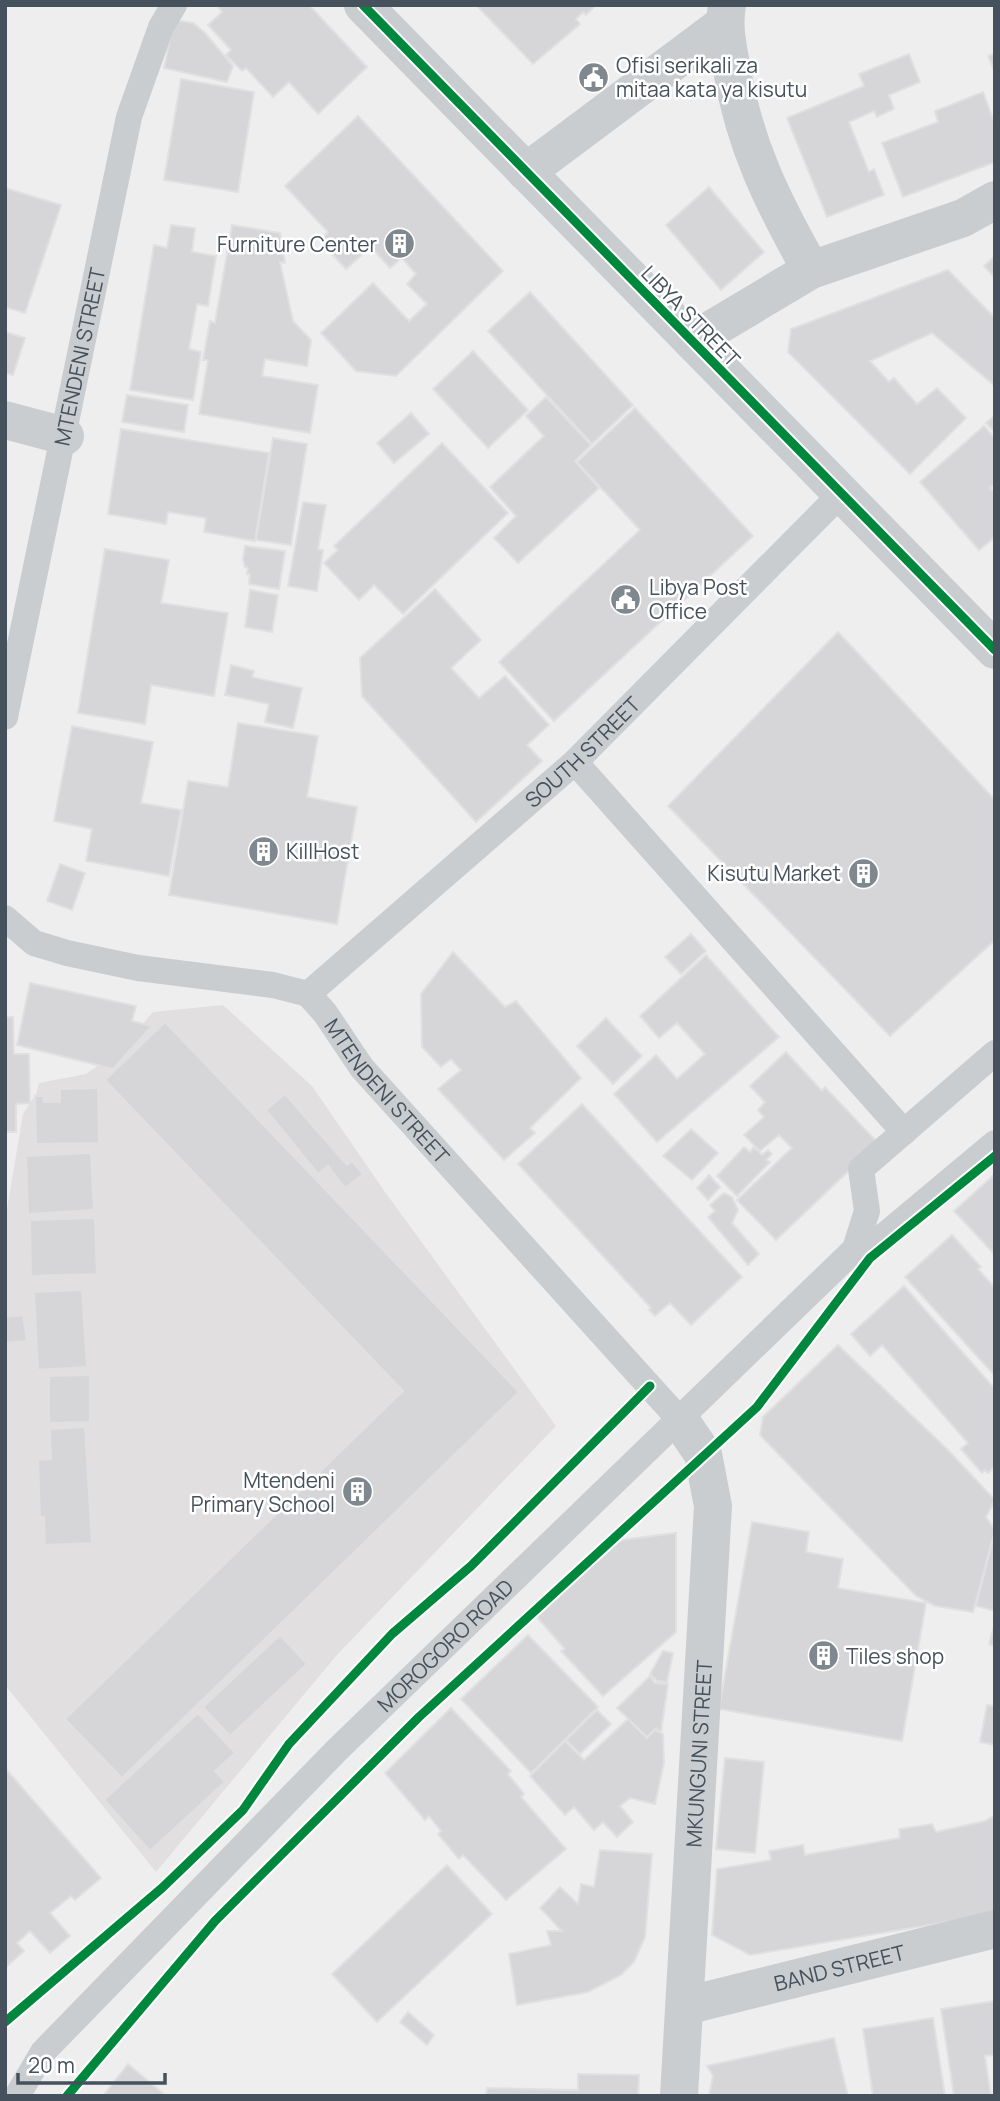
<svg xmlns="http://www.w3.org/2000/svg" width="1000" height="2101" font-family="Manrope,sans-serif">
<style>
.education{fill:#e1dfe0}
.building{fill:#d6d6d9;stroke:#e0e0e1;stroke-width:2}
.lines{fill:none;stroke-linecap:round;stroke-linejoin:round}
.lane{stroke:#cacdd0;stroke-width:26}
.street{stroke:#cacdd0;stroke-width:38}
.cycleway-casing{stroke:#fff;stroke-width:13}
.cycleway{stroke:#00873e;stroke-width:9}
.labels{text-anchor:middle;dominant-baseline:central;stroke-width:5;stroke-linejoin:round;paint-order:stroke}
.poi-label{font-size:21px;fill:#45515c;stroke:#fff;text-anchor:start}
.street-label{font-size:21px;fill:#45515c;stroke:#fff}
</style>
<rect width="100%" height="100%" fill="#efeeee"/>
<!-- education -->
<path class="education" d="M223 1005 312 1086 385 1192 556 1426 336 1656 156 1872 5 1685V1221L23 1114 36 1094 39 1083 86 1074 120 1050 153 1012Z"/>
<!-- building -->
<path class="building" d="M217 5H309L367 67 318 114 289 82 273 97 246 68 242 71 226 55 231 50 208 25 222 12Z
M476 5H596L586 15 583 12 576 19 580 24 533 64Z
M174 20 193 23 205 33 233 66 227 82 164 68Z
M995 53V73L988 56Z
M909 54 920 82 889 95 894 109 877 117 874 111 849 122 869 172 874 169 884 195 827 217 787 118 864 86 859 74Z
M181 79 254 92 238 192 164 180Z
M983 92 995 124V162L903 197 882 143 938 122 935 111Z
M358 116 503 271 396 376 356 371 321 333 373 283 409 321 427 304 407 284 416 274 402 258 390 268 371 247 346 269 320 241 328 232 285 186Z
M709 187 764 252 721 290 666 225Z
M5 188 61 205 25 313 5 307Z
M171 225 195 228 192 252 216 256 208 306 197 304 189 349 201 352 193 400 130 390 154 245 167 248Z
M232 225 280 233 285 263 280 262 293 321 311 340 307 366 265 359 262 376 318 385 310 433 199 414 208 360H203L210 321 215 323Z
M995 256V278L984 266Z
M948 270 995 318V386L932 333 870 361 889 382 894 378 917 404 937 388 966 418 910 474 788 352 791 329Z
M530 292 633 405 592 444 488 331Z
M5 332 25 338 13 375 5 373Z
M473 351 528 410 488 448 433 389Z
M127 395 188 405 184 432 122 422Z
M546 397 591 445 575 461 599 488 518 563 494 538 516 516 490 487 544 436 526 416Z
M635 408 753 536 554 721 499 662 640 530 577 462Z
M411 413 429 434 394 463 377 443Z
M995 415V432L986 423Z
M984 426 995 438V483L990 488 995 493V537L979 550 920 482Z
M121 429 269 453 255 541 204 532 206 518 168 512 166 524 108 514Z
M273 438 307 444 291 545 256 540Z
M442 443 508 513 403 614 374 585 359 600 324 563 338 550 334 546Z
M303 502 326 505 318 549 323 550 317 591 288 586Z
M245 546 285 551 279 589 249 584 250 574H247L248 568 245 567 243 559Z
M105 549 169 560 161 603 228 613 214 696 151 685 145 724 78 713Z
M435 589 481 640 451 668 479 698 505 676 549 725 527 745 542 761 476 822 362 696 360 658Z
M250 590 278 595 272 632 245 627Z
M838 632 995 800V940L890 1036 668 806Z
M231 665 254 671 252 677 302 688 293 728 265 722 269 704 225 695Z
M238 723 318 736 307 797 357 807 337 924 169 895 188 781 228 787Z
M72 726 153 742 141 803 181 810 169 876 86 861 92 829 54 821Z
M60 864 85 873 72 910 47 901Z
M691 934 706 951 681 974 665 957Z
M453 952 505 1007 516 1001 581 1078 530 1128 535 1133 504 1160 438 1089 461 1070 451 1059 441 1067 422 1047 421 994Z
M706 955 779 1037 657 1142 614 1094 656 1055 677 1079 705 1054 677 1023 659 1038 640 1016Z
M30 983 136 1006 132 1021 152 1026 113 1069 17 1045Z
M5 1017H13L14 1054H29L30 1103 16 1104V1132H5Z
M606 1018 642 1056 613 1084 577 1046Z
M165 1022 519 1392 122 1778 65 1719 403 1391 105 1080Z
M786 1052 822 1091 825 1087 878 1143 776 1240 737 1200 792 1148 779 1135 760 1151 744 1135 764 1117 758 1110 765 1102 750 1086Z
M98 1088 99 1143 36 1144 35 1096H43L44 1102H60V1089Z
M285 1094 347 1165 352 1161 363 1174 345 1188 328 1166 318 1174 266 1110Z
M582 1104 742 1277 691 1325 670 1303 655 1316 649 1310 651 1308 518 1164Z
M691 1129 718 1153 692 1180 663 1156Z
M744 1147 750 1152 754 1147 762 1155 768 1150 772 1154 766 1160 770 1162 737 1196 717 1176Z
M91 1153 94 1210 28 1214 26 1156Z
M995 1174V1255L954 1211Z
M709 1175 720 1187 708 1200 697 1188Z
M724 1193 732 1197 738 1210 732 1223 759 1254 748 1265 708 1217 715 1211 710 1205Z
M95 1218 97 1274 31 1276 30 1220Z
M952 1235 981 1267 978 1269 995 1288V1376L905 1277Z
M904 1286 995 1389V1466L988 1473 985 1470 982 1473 961 1449 968 1443 882 1345 870 1356 851 1334Z
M82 1290 87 1367 38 1370 34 1292Z
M23 1315 27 1341 5 1343V1317Z
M838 1345 947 1449 995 1500 986 1517 995 1530 973 1612 935 1606 916 1596 760 1435 763 1417Z
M90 1375V1422L49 1423V1376Z
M85 1427 92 1543 45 1545 44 1517H40L38 1460 51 1459 50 1429Z
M752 1522 809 1532 806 1552 843 1559 838 1588 926 1603 902 1741 719 1709Z
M676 1533V1632L603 1696 561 1651 565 1649 536 1616 621 1540Z
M992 1543H995V1611L976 1606Z
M995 1623V1646L989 1644Z
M280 1635 307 1664 230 1736 203 1707Z
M528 1635 598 1707 531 1773 461 1699Z
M663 1651 673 1653 667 1682 657 1681 650 1674Z
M650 1676 655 1683 668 1684 661 1732 656 1728 647 1737 617 1708Z
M987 1705 995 1706V1745L980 1742Z
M451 1708 511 1771 508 1774 524 1794 521 1797 566 1849 506 1900 463 1855 459 1859 438 1834 441 1831 429 1816 425 1820 385 1773Z
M597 1710 611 1724 580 1754 566 1740Z
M198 1713 235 1753 215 1771 225 1782 150 1851 104 1800Z
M628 1719 647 1738 655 1730 663 1734 664 1763 655 1804 630 1798 620 1806 633 1822 617 1837 603 1822 594 1830 574 1807 565 1815 530 1776 565 1741 584 1760Z
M725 1758 764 1762 755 1853 716 1849Z
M5 1768 101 1878 75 1900 71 1896 50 1913 70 1936 50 1953 30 1931 17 1943 24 1951 5 1968Z
M995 1815V1914L750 1955 712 1935 717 1869 771 1860 769 1851 803 1845 805 1855 900 1838 899 1829 932 1824 936 1832 985 1821Z
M600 1850 652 1854 645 1937 634 1962 621 1975 588 1992 517 2005 509 1954 551 1945 547 1931H562L540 1908 560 1887 578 1904 581 1884 594 1887Z
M447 1865 492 1914 377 2022 332 1974Z
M995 2001V2055L985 2056 991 2096H954L941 2009Z
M408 2012 434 2035 427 2045 400 2022Z
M933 2018 945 2096H873L863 2029Z
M834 2038 848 2096H709L713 2076 707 2066Z
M128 2064 166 2096H103Z
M578 2074 639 2075 638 2096H486L487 2088 578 2090Z"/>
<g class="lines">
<!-- lane -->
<g class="lane">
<path id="s1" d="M5 717 129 117 161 27 174 5"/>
<path d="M575 762 904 1132"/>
<path id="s2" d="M5 918 34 943 67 953 138 968 273 985 308 994 325 1013 362 1068 680 1420"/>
<path id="s3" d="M308 994 575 762 841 494"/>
<path d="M855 1249 867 1211 861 1169 995 1053"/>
<path id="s4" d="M17 2096 43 2052 337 1750 855 1249 885 1235 995 1143"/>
</g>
<!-- street -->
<g class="street">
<path d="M363 5 995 650"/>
<path d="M727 5C723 28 728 47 732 70 745 147 773 202 811 270"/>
<path d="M526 172 724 24"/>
<path d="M692 341 811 270 963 218 995 200"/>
<path d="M5 420 65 436"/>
<path id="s5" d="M685 2006 995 1929"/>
<path id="s6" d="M679 2096 713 1506 703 1454 680 1420"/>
</g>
<defs>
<path id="cycleway" d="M363 5 995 650
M5 2022 162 1888 243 1810 289 1744 392 1634 471 1566 650 1386
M67 2096 215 1921 419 1717 757 1407 870 1258 995 1156"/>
</defs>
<!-- cycleway casing -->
<use href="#cycleway" class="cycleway-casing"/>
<!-- cycleway -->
<use href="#cycleway" class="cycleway"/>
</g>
<!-- icons -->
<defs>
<symbol id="civic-disc" viewBox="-11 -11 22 22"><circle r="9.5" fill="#80888f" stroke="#fff"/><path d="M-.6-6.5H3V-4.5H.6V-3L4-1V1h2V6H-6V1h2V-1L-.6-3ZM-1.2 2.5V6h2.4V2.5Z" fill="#fff"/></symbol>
<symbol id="building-disc" viewBox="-11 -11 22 22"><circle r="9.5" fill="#80888f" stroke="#fff"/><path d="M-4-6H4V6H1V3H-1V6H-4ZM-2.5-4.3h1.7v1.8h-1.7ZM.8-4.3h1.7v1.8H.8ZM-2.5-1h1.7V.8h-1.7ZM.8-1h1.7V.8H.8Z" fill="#fff"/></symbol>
</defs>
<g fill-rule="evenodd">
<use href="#civic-disc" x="576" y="60" width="35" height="35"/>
<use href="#building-disc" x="382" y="226" width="35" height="35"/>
<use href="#civic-disc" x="608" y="582" width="35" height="35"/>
<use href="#building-disc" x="246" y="834" width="35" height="35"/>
<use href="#building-disc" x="846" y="856" width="35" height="35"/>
<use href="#building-disc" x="340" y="1474" width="35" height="35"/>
<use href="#building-disc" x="806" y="1638" width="35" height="35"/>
</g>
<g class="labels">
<!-- poi labels -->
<g class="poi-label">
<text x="616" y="65">Ofisi serikali za<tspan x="616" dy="24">mitaa kata ya kisutu</tspan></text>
<text x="377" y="244" text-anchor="end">Furniture Center</text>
<text x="649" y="587">Libya Post<tspan x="649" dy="24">Office</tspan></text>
<text x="286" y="851">KillHost</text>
<text x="841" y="873" text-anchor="end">Kisutu Market</text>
<text x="335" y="1480" text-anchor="end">Mtendeni<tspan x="335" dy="24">Primary School</tspan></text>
<text x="846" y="1656">Tiles shop</text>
</g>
<!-- street labels -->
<g class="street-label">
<text transform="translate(691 316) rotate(46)">LIBYA STREET</text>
<text stroke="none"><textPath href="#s1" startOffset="368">MTENDENI STREET</textPath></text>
<text stroke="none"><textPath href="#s3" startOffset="366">SOUTH STREET</textPath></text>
<text stroke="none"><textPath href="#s2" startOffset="443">MTENDENI STREET</textPath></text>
<text stroke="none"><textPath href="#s4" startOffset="623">MOROGORO ROAD</textPath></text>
<text stroke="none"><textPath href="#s6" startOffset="343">MKUNGUNI STREET</textPath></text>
<text stroke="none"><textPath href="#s5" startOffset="159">BAND STREET</textPath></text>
</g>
</g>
<!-- border -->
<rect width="1000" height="2101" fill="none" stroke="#45515c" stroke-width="14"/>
<!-- scale -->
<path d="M18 2073v10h147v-10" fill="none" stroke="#45515c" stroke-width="3.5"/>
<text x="28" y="2073" font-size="21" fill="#45515c" stroke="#ffffff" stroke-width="5" paint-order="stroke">20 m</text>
</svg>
